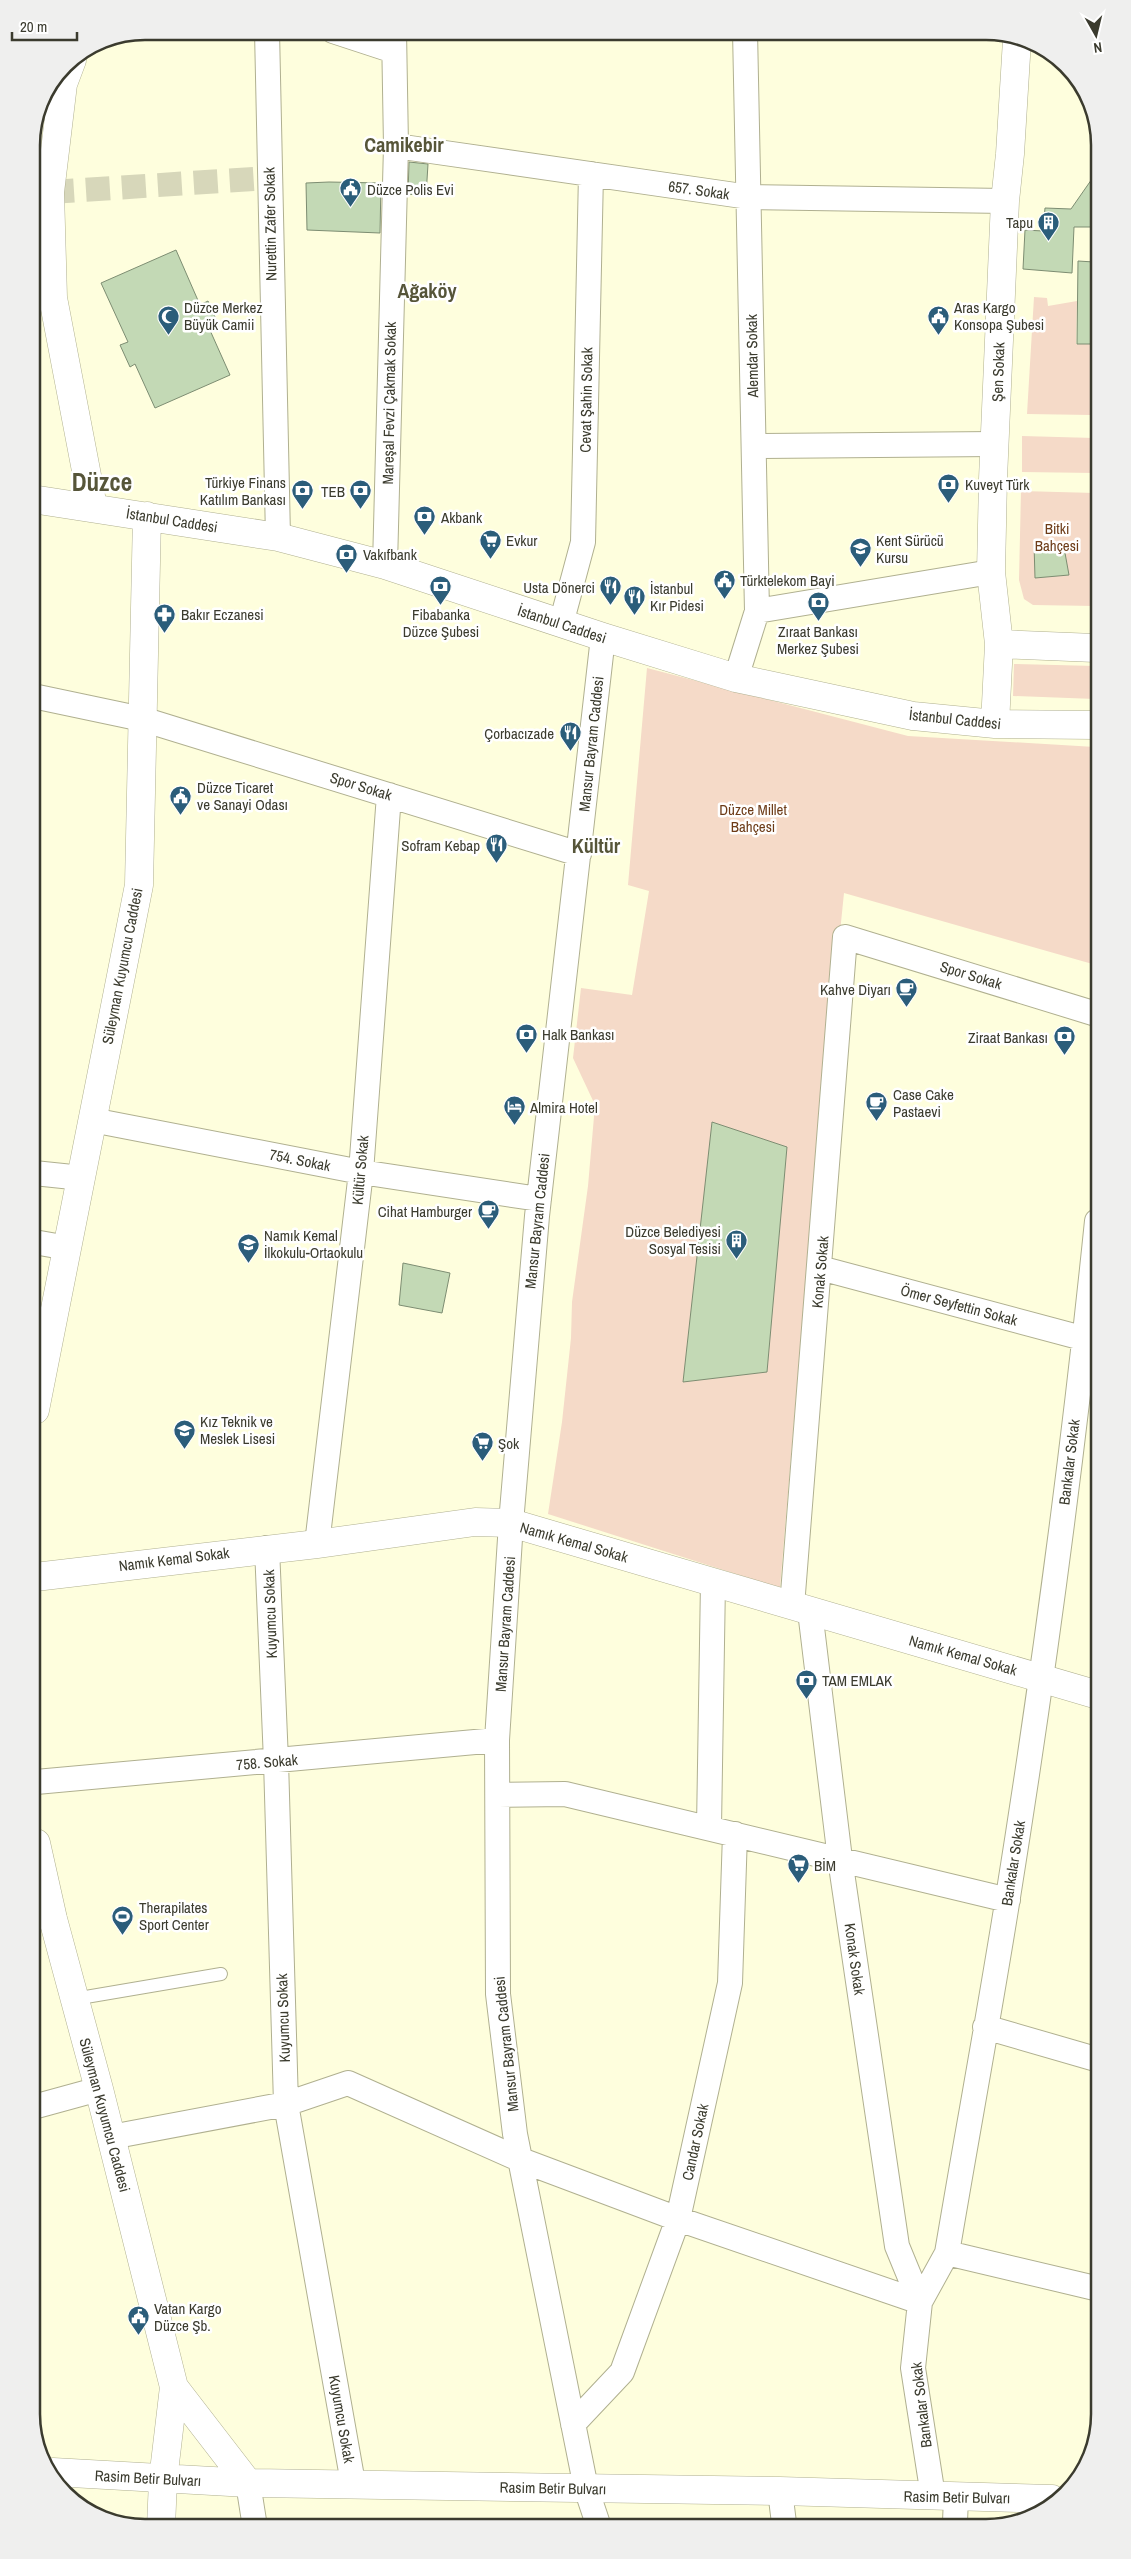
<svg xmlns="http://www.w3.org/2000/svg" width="1131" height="2559" font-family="'Archivo Narrow',sans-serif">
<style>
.green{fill:#f5dac8}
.building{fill:#c3d9b5;stroke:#7d8d72}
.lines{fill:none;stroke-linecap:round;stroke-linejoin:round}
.street-tunnel{stroke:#d7d7ba;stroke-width:24;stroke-dasharray:24 12;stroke-linecap:butt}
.lane-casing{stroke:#b0b090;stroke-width:14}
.street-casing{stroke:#b0b090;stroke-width:26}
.secondary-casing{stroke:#b0b090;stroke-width:29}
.lane{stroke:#fff;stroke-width:12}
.street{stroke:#fff;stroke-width:24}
.secondary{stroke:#fff;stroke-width:28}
.labels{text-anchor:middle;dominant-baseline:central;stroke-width:5;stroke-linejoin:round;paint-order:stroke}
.poi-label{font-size:15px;fill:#3b3b2e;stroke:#fff;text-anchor:start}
.street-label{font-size:15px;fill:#3b3b2e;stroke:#fff}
.park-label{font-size:15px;fill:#6d3c18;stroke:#fff}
.district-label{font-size:20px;font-weight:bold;fill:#565539;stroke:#fff}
.town-label{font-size:25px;font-weight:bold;fill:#565539;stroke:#fff}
.rim{fill:none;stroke:#3b3b2e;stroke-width:2.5}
</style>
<rect width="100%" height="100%" fill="#fefedd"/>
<!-- green -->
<path class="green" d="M1034 297 1047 298 1048 306 1077 301 1076 344H1094L1091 415 1027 414Z
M1022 436 1094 438 1095 473 1022 472Z
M1021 491 1095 493V606L1033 605 1024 599 1019 580Z
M1014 664 1095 666V699L1013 696Z
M647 668 908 736 1095 747 1096 965 844 893 811 1217 780 1588 548 1514 562 1422 571 1338 572 1302 588 1186 595 1105 573 1058 581 988 632 995 649 891 628 885Z"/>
<!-- building -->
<path class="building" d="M409 162 428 164 426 196 408 194Z
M1094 176V227H1074L1072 273 1023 269 1025 230 1043 231 1045 208 1071 209Z
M329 182 381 183 380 233 307 230 306 183Z
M176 250 200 305 208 301 218 324 209 328 230 375 155 408 135 364 130 367 120 345 128 342 101 283Z
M1078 261 1094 262V344H1077Z
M1063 542 1069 575 1035 578 1034 544Z
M712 1122 787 1147 767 1372 683 1382Z
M403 1263 450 1273 442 1313 399 1305Z"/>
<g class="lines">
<!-- street-tunnel -->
<path class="street-tunnel" d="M50 192 269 178"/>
<defs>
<path id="lane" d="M74 1999 221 1974"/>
<path id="street" d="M267 31 278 537
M333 31 394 51
M396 146 749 197 1005 201
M32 192H50
M754 446 995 444
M385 565 396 146 394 31
M757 611 991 572
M561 624 583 542 591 174
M736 678 757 611 745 31
M33 696 142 719 579 854
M92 1120 361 1172 539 1199
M34 1173 82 1178
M34 1242 68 1248
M820 1268 1097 1342
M317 1544 361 1172 389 795
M267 1548 276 1761 286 2104 353 2483
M792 1606 845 937 1096 1014
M810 1611 840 1859 897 2246 920 2302
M36 1782 497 1740
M499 1795 565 1794 1008 1900
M709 1827 713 1582
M985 2027 1099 2060
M37 2106 99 2089
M111 2137 286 2104 348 2083 521 2160 678 2219 920 2302
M947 2253 1099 2289
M573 2424 622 2372 678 2219 730 1983 735 1834
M248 2483 255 2527
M780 2491 784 2523
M933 2496 913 2368 920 2302 947 2253C967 2134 989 2016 1008 1897 1044 1672 1074 1447 1097 1221
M955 2522 956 2497
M598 2524 586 2488 515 2134 498 1994 497 1740 511 1523 537 1216 603 637"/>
<path id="secondary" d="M72 60 63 84 50 192 53 298 93 507
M32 499 278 537 385 565 603 637 736 678 913 716 995 724 1095 725
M999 644 1095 648
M995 724 999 644 991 572 993 479 1005 201 1010 154 1017 40
M35 1410 139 885 147 516
M35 1577 317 1544 475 1522 511 1523 1098 1695
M36 1843 53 1919 99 2089 174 2387 163 2480 161 2527
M174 2387 248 2483
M53 2472 248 2483 780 2491 1052 2499"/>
</defs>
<!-- lane casing -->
<use href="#lane" class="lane-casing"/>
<!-- street casing -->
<use href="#street" class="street-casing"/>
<!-- secondary casing -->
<use href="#secondary" class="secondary-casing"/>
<!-- lane -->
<use href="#lane" class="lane"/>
<!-- street -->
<use href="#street" class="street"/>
<!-- secondary -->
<use href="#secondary" class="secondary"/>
</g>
<!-- icons -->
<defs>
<symbol id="civic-pin" viewBox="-11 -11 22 30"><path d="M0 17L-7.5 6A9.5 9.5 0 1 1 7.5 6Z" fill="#2b5d7a" stroke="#fff"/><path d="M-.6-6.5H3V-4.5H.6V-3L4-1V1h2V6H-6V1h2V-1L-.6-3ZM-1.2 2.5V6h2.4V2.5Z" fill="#fff"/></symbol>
<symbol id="building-pin" viewBox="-11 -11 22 30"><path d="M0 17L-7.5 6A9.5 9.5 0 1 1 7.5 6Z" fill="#2b5d7a" stroke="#fff"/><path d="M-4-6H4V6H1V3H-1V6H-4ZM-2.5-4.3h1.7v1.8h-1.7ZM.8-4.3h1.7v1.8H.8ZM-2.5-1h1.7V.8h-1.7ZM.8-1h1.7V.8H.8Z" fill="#fff"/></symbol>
<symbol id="mosque-pin" viewBox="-11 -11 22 30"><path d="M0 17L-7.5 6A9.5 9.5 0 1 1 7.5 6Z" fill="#2b5d7a" stroke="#fff"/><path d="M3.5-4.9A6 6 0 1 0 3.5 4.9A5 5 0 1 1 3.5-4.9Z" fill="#fff"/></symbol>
<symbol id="bank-pin" viewBox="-11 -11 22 30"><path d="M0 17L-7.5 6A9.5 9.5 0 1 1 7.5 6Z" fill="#2b5d7a" stroke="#fff"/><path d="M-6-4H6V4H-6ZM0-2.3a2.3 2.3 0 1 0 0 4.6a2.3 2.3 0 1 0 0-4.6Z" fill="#fff"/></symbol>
<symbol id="supermarket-pin" viewBox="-11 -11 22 30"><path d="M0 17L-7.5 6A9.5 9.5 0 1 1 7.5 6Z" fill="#2b5d7a" stroke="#fff"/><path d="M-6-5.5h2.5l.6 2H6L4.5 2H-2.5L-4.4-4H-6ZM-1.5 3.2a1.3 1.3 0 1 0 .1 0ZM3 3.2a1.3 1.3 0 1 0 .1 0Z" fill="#fff"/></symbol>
<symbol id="school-pin" viewBox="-11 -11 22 30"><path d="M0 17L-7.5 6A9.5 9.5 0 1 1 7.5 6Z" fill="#2b5d7a" stroke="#fff"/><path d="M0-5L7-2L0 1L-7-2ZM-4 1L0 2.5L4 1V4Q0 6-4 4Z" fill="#fff"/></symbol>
<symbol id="restaurant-pin" viewBox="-11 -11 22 30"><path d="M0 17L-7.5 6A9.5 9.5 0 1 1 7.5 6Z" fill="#2b5d7a" stroke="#fff"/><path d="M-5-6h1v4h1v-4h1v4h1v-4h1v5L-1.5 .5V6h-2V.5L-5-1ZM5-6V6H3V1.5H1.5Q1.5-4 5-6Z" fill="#fff"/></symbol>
<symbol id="pharmacy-pin" viewBox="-11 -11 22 30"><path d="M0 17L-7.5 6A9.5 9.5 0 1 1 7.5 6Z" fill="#2b5d7a" stroke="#fff"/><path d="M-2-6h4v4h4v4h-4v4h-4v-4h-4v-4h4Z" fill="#fff"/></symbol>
<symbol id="cafe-pin" viewBox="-11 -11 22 30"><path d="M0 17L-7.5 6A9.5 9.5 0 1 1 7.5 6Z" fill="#2b5d7a" stroke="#fff"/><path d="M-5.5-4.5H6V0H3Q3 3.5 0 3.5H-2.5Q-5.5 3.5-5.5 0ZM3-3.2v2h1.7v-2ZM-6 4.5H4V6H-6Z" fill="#fff"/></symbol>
<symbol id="hotel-pin" viewBox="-11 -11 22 30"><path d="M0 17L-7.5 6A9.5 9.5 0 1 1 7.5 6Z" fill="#2b5d7a" stroke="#fff"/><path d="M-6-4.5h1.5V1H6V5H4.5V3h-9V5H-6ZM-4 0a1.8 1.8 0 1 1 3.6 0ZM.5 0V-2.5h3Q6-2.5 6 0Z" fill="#fff"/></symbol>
<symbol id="stadium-pin" viewBox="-11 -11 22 30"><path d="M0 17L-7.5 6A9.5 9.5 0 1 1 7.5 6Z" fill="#2b5d7a" stroke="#fff"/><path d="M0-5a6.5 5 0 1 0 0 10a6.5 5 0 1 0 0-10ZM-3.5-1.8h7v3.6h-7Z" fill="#fff"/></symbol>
</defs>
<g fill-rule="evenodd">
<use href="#civic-pin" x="338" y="176" width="25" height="34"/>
<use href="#building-pin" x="1036" y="210" width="25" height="34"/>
<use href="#mosque-pin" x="156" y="304" width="25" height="34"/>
<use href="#civic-pin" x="926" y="304" width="25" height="34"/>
<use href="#bank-pin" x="936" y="472" width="25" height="34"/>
<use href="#bank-pin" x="290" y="478" width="25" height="34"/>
<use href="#bank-pin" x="348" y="478" width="25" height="34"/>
<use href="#bank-pin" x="412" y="504" width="25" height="34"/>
<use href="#supermarket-pin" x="478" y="528" width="25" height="34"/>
<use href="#school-pin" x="848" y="536" width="25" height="34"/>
<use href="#bank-pin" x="334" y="542" width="25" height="34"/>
<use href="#civic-pin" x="712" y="568" width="25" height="34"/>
<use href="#bank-pin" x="428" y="574" width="25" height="34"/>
<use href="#restaurant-pin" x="598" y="574" width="25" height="34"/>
<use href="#restaurant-pin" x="622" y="584" width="25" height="34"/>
<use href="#bank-pin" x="806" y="590" width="25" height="34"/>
<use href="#pharmacy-pin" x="152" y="602" width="25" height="34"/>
<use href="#restaurant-pin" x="558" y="720" width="25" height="34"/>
<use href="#civic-pin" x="168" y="784" width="25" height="34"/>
<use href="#restaurant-pin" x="484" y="832" width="25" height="34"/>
<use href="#cafe-pin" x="894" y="976" width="25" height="34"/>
<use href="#bank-pin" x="514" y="1022" width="25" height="34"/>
<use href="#bank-pin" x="1052" y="1024" width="25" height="34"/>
<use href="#cafe-pin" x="864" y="1090" width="25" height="34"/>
<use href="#hotel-pin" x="502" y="1094" width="25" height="34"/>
<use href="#cafe-pin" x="476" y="1198" width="25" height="34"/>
<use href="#building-pin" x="724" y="1228" width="25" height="34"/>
<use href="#school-pin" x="236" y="1232" width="25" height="34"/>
<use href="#school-pin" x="172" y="1418" width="25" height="34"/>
<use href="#supermarket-pin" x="470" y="1430" width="25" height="34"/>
<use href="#bank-pin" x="794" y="1668" width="25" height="34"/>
<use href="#supermarket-pin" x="786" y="1852" width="25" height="34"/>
<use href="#stadium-pin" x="110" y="1904" width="25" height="34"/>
<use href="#civic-pin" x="126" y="2304" width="25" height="34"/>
</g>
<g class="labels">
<!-- poi labels -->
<g class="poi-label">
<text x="367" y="189">Düzce Polis Evi</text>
<text x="1033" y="222" text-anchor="end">Tapu</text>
<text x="184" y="307">Düzce Merkez<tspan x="184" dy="17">Büyük Camii</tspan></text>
<text x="954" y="307">Aras Kargo<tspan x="954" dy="17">Konsopa Şubesi</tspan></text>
<text x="286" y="482" text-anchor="end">Türkiye Finans<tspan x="286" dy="17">Katılım Bankası</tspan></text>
<text x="965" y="484">Kuveyt Türk</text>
<text x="345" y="491" text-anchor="end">TEB</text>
<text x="441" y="517">Akbank</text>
<text x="506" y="540">Evkur</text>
<text x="876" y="540">Kent Sürücü<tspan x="876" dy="17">Kursu</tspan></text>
<text x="363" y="554">Vakıfbank</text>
<text x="740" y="580">Türktelekom Bayi</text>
<text x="595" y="587" text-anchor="end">Usta Dönerci</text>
<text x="650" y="588">İstanbul<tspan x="650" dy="17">Kır Pidesi</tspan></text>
<text x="181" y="614">Bakır Eczanesi</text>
<text x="441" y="614" text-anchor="middle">Fibabanka<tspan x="441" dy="17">Düzce Şubesi</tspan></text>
<text x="818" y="631" text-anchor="middle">Zıraat Bankası<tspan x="818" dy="17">Merkez Şubesi</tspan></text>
<text x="554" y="733" text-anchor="end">Çorbacızade</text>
<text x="197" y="787">Düzce Ticaret<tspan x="197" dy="17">ve Sanayi Odası</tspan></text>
<text x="480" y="845" text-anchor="end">Sofram Kebap</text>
<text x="891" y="989" text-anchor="end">Kahve Diyarı</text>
<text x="542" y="1034">Halk Bankası</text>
<text x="1048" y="1037" text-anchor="end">Ziraat Bankası</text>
<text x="893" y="1094">Case Cake<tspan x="893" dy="17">Pastaevi</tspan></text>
<text x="530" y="1107">Almira Hotel</text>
<text x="472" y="1211" text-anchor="end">Cihat Hamburger</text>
<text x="721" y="1231" text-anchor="end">Düzce Belediyesi<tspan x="721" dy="17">Sosyal Tesisi</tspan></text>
<text x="264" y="1235">Namık Kemal<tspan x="264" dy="17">İlkokulu-Ortaokulu</tspan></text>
<text x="200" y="1421">Kız Teknik ve<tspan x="200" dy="17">Meslek Lisesi</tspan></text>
<text x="498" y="1443">Şok</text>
<text x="822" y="1680">TAM EMLAK</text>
<text x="814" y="1865">BİM</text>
<text x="139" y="1907">Therapilates<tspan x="139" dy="17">Sport Center</tspan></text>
<text x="154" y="2308">Vatan Kargo<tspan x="154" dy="17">Düzce Şb.</tspan></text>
</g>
<!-- street labels -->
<g class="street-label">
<text transform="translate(699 190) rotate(8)">657. Sokak</text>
<text transform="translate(270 224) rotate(-91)">Nurettin Zafer Sokak</text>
<text transform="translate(752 356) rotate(-91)">Alemdar Sokak</text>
<text transform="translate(998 372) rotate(-88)">Şen Sokak</text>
<text transform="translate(586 400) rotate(-89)">Cevat Şahin Sokak</text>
<text transform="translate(389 403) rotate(-89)">Mareşal Fevzi Çakmak Sokak</text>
<text transform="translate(172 520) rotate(9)">İstanbul Caddesi</text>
<text transform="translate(562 624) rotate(18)">İstanbul Caddesi</text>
<text transform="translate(955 719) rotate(6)">İstanbul Caddesi</text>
<text transform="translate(591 744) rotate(-84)">Mansur Bayram Caddesi</text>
<text transform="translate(361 786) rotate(17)">Spor Sokak</text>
<text transform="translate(122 966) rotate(-79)">Süleyman Kuyumcu Caddesi</text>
<text transform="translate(971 975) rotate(17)">Spor Sokak</text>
<text transform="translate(300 1160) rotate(11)">754. Sokak</text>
<text transform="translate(360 1170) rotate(-85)">Kültür Sokak</text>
<text transform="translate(537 1221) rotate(-84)">Mansur Bayram Caddesi</text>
<text transform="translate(820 1272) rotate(-85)">Konak Sokak</text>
<text transform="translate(959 1305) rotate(15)">Ömer Seyfettin Sokak</text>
<text transform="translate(1069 1462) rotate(-83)">Bankalar Sokak</text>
<text transform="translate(574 1542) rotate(16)">Namık Kemal Sokak</text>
<text transform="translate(174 1559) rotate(-7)">Namık Kemal Sokak</text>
<text transform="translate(270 1614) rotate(-92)">Kuyumcu Sokak</text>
<text transform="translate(505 1624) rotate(-86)">Mansur Bayram Caddesi</text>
<text transform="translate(963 1655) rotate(16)">Namık Kemal Sokak</text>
<text transform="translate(267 1762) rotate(-5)">758. Sokak</text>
<text transform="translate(1013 1863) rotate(-81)">Bankalar Sokak</text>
<text transform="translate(855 1959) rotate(82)">Konak Sokak</text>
<text transform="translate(283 2018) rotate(-92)">Kuyumcu Sokak</text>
<text transform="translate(506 2044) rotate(-96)">Mansur Bayram Caddesi</text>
<text transform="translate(105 2115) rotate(75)">Süleyman Kuyumcu Caddesi</text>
<text transform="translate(695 2142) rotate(-78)">Candar Sokak</text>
<text transform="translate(921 2405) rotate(-97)">Bankalar Sokak</text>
<text transform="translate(342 2419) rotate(80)">Kuyumcu Sokak</text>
<text transform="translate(148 2478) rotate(3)">Rasim Betir Bulvarı</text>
<text transform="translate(553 2488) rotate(1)">Rasim Betir Bulvarı</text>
<text transform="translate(957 2497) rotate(1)">Rasim Betir Bulvarı</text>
</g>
<!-- park labels -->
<g class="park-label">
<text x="1057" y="528">Bitki<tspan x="1057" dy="17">Bahçesi</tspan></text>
<text x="753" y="809">Düzce Millet<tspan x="753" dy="17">Bahçesi</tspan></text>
</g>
<!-- district labels -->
<g class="district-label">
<text x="404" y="144">Camikebir</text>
<text x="427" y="290">Ağaköy</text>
<text x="596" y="845">Kültür</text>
</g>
<!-- town labels -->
<g class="town-label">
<text x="102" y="482">Düzce</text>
</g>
</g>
<!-- crop -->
<path d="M0 0H1131V2559H0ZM145 40H986A105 105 0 0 1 1091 145V2414A105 105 0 0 1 986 2519H145A105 105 0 0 1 40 2414V145A105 105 0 0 1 145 40Z" fill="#efefee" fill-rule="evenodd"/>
<path class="rim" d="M145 40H986A105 105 0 0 1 1091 145V2414A105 105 0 0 1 986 2519H145A105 105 0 0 1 40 2414V145A105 105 0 0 1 145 40Z"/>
<!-- north arrow -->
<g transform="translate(1096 35) rotate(172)" stroke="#ffffff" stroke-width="4" paint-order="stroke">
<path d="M0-4L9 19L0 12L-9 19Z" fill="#3b3b2e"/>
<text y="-8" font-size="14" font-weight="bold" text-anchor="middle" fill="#3b3b2e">N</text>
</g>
<!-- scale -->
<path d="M12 32v8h65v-8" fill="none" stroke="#3b3b2e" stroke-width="2.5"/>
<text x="20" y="32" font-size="15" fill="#3b3b2e" stroke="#ffffff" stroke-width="4" paint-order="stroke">20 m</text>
</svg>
